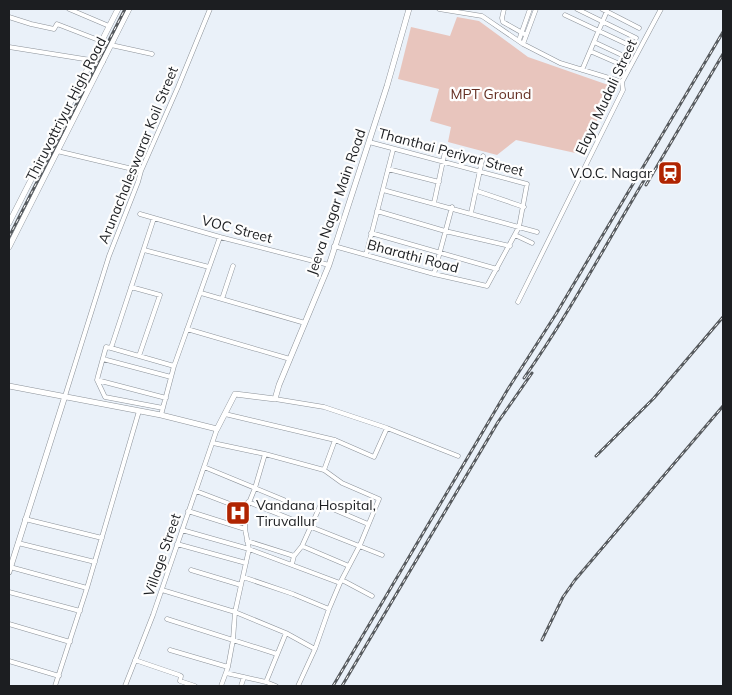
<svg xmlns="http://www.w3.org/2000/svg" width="732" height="695" font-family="Mulish,sans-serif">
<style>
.green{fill:#e8c5bd}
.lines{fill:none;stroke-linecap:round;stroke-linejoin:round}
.street-casing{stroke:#8c9299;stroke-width:5}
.secondary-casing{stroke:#8c9299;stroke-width:6}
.street{stroke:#fff;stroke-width:4}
.secondary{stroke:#fff;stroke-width:5}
.rail-casing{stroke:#575b5f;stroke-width:3}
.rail{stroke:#fefefe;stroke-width:1;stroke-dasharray:4;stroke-linecap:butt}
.labels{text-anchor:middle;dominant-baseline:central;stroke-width:4.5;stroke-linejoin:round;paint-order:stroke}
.park-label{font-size:14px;fill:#652f23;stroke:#fefefe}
.street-label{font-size:14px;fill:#1c1e21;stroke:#fefefe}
.poi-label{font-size:14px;fill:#1c1e21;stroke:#fefefe;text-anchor:end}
</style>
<rect width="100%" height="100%" fill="#eaf1f9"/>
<!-- green -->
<path class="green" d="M457 17 479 21 528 57 614 87 580 154 516 140 497 155 448 142 451 127 430 121 439 89 398 79 411 27 450 36Z"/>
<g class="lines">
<defs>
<path id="street" d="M69 9 109 26
M439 9 482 16 523 44 560 63 622 82
M504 9 502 18 503 22 526 35
M577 9 636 38
M602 9 639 28
M565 15 631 46
M9 17 31 24 54 29 57 24 101 41
M519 40 530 9
M594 42 626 57
M523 44 536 9
M111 45 152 54
M9 47 103 62
M590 51 622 65
M582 70 607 11
M57 151 141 171
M388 169 439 182
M383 190 537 232
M477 191 524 207
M434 203 446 147
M377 211 445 231 510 246
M471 213 483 156
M140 214 220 237 329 265
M154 218 111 348 174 366
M371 233 497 269
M515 235 532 243
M334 246 434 274 487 286 519 227 527 184 369 142
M144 250 209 267
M366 255 393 150
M434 274 452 207
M131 287 160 295 139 356
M201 293 305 323
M222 299 233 266
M518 302 623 90 622 82 661 9
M187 329 290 359
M111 348 106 347 98 376 97 380 105 397 163 408
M103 359 171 377
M97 380 166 398
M65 396 109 256 138 182 141 171 178 87 210 9
M275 399 324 407 387 428 458 456
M225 414 335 440 374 457 387 428
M161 415 174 366 220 237
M213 443 265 454 324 470 342 483 379 499 360 545 340 583 329 609 315 649 298 686
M204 467 284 500
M324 470 335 440
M196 491 246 510
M248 502 382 555
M188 511 245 529
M25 519 102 538
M182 530 249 549 340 583
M247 541 294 556
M18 543 95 562
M177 544 246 563
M302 546 349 566
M292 564 294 556 302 546 321 504 368 524
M10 567 87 588
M191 570 241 585
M243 577 293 594 329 609
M342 580 372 596
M162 590 235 612 286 633 315 649
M9 592 80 611
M167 619 277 654
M9 624 70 642
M170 650 228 667
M135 660 179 675 181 676 180 681 195 686
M9 661 59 676
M226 673 266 682 276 686
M266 682 286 633
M55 686 87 588 139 411
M125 686 153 615 217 429
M221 686 228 667 233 640 235 612 249 549 245 529 246 510 255 488 265 454
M241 686 244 677"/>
<path id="secondary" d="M9 223 118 9
M9 247 129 9
M9 386 161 415 217 429 235 394 275 399 279 385 329 265 387 86 409 9
M9 572 65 396"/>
</defs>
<!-- street casing -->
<use href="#street" class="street-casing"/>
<!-- secondary casing -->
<use href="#secondary" class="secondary-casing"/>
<!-- street -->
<use href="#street" class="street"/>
<!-- secondary -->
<use href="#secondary" class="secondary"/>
<defs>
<path id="rail" d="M646 185 723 54
M9 237 125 9
M524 378C569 314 606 244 646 177
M596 456 654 398 723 317
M542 640 563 597 575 580 723 406
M333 686 508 389 556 314 723 32
M342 686 498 422 532 373"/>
</defs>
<!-- rail casing -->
<use href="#rail" class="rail-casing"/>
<!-- rail -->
<use href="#rail" class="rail"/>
</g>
<!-- icons -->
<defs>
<symbol id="station-square" viewBox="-11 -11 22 22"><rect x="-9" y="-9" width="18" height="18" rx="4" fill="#b02401" stroke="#fefefe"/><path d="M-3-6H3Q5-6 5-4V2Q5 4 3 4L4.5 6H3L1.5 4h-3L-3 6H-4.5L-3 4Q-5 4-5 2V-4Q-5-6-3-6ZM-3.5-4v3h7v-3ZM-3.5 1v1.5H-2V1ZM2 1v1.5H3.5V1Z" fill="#fff"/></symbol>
<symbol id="hospital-square" viewBox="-11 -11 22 22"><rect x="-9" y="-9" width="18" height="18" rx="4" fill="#b02401" stroke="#fefefe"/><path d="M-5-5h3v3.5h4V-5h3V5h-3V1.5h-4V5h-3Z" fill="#fff"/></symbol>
</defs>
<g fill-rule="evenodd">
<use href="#station-square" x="656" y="159" width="28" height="28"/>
<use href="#hospital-square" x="224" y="499" width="28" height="28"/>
</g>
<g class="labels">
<!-- park labels -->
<g class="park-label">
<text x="491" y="94">MPT Ground</text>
</g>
<!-- street labels -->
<g class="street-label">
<text transform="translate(606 97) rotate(-65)">Elaya Mudali Street</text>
<text transform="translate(66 109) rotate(-63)">Thiruvottriyur High Road</text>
<text transform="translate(451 152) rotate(15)">Thanthai Periyar Street</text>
<text transform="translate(138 155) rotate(-68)">Arunachaleswarar Koil Street</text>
<text transform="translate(336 202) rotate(-71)">Jeeva Nagar Main Road</text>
<text transform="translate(237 229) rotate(15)">VOC Street</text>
<text transform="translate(413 256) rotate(15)">Bharathi Road</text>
<text transform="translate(162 555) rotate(-71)">Village Street</text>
</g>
<!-- poi labels -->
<g class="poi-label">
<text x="652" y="173">V.O.C. Nagar</text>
<text x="256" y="505" text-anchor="start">Vandana Hospital,<tspan x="256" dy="16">Tiruvallur</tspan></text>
</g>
</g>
<!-- border -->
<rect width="732" height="695" fill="none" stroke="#1c1e21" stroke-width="20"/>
</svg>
